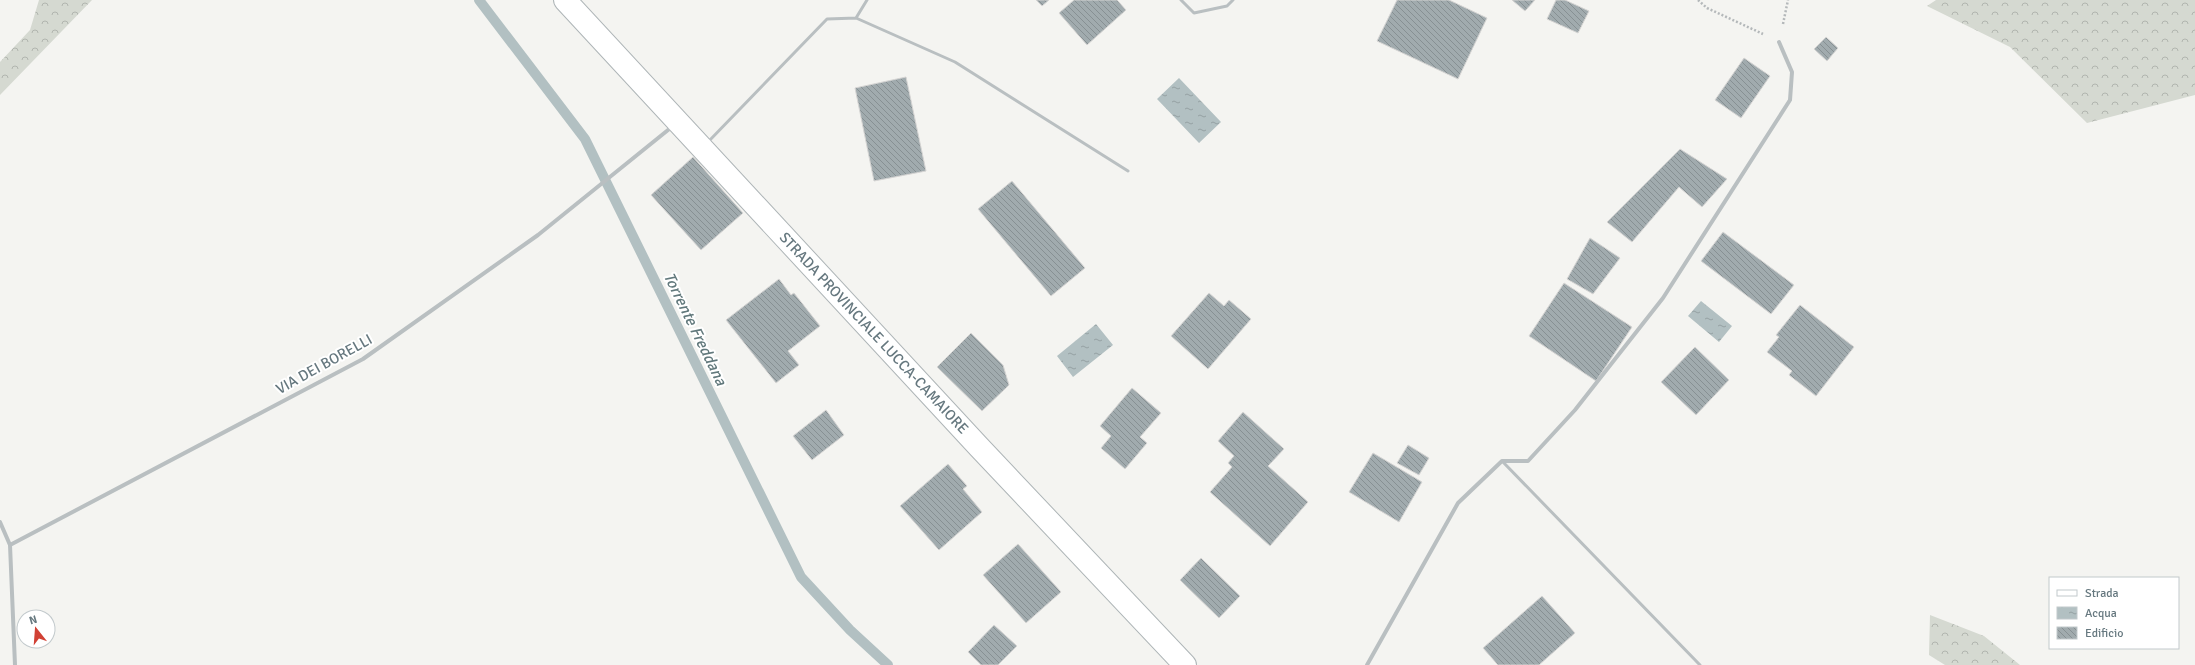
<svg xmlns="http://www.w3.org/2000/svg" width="2195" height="665" font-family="Signika,sans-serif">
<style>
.forest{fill:url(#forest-crowns)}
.water{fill:url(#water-ripples)}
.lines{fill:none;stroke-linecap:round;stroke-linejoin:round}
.stream{stroke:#b2c0c2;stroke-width:10}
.building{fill:url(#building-back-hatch);stroke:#d6d5d4}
.secondary-casing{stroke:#aeb5b7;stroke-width:24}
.path{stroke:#b4b8ba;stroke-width:2.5;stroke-dasharray:2 2;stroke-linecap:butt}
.service{stroke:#b9bfc1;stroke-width:3}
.minor{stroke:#b9bfc1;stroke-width:4}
.secondary{stroke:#fff;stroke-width:22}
.labels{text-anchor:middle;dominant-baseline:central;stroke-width:4;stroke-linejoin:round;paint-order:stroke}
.street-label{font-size:15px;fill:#66787f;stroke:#fff}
.water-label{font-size:16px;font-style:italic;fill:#62797c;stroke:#fff}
</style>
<defs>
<pattern id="forest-crowns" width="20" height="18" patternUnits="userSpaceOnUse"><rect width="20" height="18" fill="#d5d9d1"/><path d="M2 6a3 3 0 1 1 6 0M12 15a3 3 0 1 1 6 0" fill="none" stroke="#b1b5af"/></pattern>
<pattern id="water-ripples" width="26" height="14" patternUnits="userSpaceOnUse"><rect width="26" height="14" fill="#b2c0c2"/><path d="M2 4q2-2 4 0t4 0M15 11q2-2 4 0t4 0" fill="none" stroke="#95a1a3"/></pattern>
<pattern id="building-back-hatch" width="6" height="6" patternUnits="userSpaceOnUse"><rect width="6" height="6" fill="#a1abae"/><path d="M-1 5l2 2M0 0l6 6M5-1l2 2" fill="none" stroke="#879093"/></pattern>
</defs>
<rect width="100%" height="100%" fill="#f4f4f1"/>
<!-- forest -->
<path class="forest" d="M39 0H92L0 95V62L30 30Z
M1936 0H2195V95L2087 123 2010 47 1927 6Z
M1930 615 1984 636 2020 665H1945L1929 655Z"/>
<!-- water -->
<path class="water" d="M1179 78 1221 122 1199 143 1157 99Z
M1701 301 1732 326 1719 342 1688 316Z
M1096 324 1113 345 1073 377 1057 356Z"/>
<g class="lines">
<!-- stream -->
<path class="stream" d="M479 0 585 139 801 577 850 630 888 665"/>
</g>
<!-- building -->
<path class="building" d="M1036 0H1049L1042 6Z
M1074 0H1117L1126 10 1087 45 1059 13Z
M1397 0H1449L1487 18 1458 79 1377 41Z
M1512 0H1535L1525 11Z
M1556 0H1565L1589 11 1578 33 1547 19Z
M1826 37 1838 48 1827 61 1814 49Z
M1744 58 1770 76 1741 118 1715 100Z
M906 77 926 171 874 181 855 88Z
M1680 149 1727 179 1702 207 1679 187 1632 242 1607 222Z
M693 157 743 213 701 250 651 195Z
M1012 181 1085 268 1051 296 978 209Z
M1723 232 1794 285 1771 314 1701 261Z
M1590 238 1620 258 1593 294 1567 279Z
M779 279 791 295 794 293 820 326 788 351 799 365 776 383 726 320Z
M1564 283 1632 327 1596 381 1529 336Z
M1209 293 1224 306 1229 300 1251 319 1208 369 1171 336Z
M1800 305 1854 347 1816 396 1789 375 1792 371 1767 352 1779 337 1776 335Z
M971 333 1003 365 1009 385 982 411 937 367Z
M1695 347 1729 380 1696 415 1661 382Z
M1132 388 1161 413 1140 437 1147 443 1125 469 1101 448 1111 436 1100 426Z
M826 410 844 435 812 460 793 436Z
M1243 412 1284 449 1268 466 1308 502 1270 546 1210 492 1232 467 1228 463 1234 456 1218 441Z
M1408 445 1429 458 1419 475 1397 463Z
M1373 453 1422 482 1399 522 1349 492Z
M948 464 967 486 963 489 982 512 939 550 900 506Z
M1018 544 1061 592 1026 623 983 575Z
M1201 558 1240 596 1219 618 1180 580Z
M1542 596 1575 633 1539 665H1498L1483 648Z
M994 625 1017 646 998 665H981L968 652Z"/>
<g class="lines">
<defs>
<path id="secondary" d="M565 0 979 447 1185 665"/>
</defs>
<!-- secondary casing -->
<use href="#secondary" class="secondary-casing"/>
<!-- path -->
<path class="path" d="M1698 0 1707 8 1763 34
M1783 24 1788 0"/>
<!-- service -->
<path class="service" d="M1181 0 1194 13 1227 6 1233 0
M856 18 867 0
M708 142 827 19 856 18 955 62 1128 171
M1502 461 1700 665"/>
<!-- minor -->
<path class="minor" d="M0 522 10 545 15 665
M10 545 363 359 538 235 673 126
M1367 665 1458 503 1502 461H1528L1575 410 1663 298 1790 100 1792 72 1779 42"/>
<!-- secondary -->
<use href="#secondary" class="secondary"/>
</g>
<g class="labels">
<!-- street labels -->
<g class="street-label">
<text transform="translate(874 333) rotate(47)">STRADA PROVINCIALE LUCCA-CAMAIORE</text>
<text transform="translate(324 364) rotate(-29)">VIA DEI BORELLI</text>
</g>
<!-- water labels -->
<g class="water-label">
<text transform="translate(695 329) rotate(64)">Torrente Freddana</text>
</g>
</g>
<!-- legend -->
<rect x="2049" y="577" width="130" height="72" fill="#ffffff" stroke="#c2c9cc"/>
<rect x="2057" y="590" width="20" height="6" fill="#ffffff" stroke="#c2c9cc"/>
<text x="2085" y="597" font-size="12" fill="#66787f">Strada</text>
<rect x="2057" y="607" width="20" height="12" fill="url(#water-ripples)" stroke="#c2c9cc"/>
<text x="2085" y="617" font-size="12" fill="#66787f">Acqua</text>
<rect x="2057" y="627" width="20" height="12" fill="url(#building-back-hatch)" stroke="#c2c9cc"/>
<text x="2085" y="637" font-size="12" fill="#66787f">Edificio</text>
<!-- north arrow -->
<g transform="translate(36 629) rotate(343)"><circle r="19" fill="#ffffff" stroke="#c2c9cc"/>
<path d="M0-3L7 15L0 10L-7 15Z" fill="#d14135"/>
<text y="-6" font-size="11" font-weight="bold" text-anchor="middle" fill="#66787f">N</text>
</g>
</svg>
